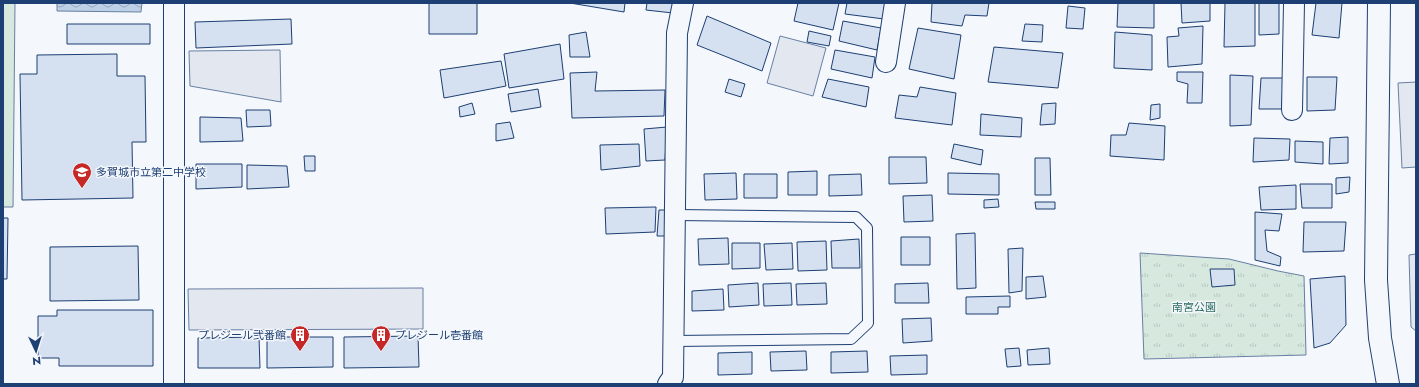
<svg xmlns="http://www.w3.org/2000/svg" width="1419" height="387" font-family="Jost,'Noto Sans JP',sans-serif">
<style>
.park{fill:url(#park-tufts);stroke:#687fa3}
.pitch{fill:#d7e8df;stroke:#687fa3}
.parking{fill:#e3e8f0;stroke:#687fa3}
.water{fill:url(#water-waves);stroke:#687fa3}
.building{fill:#d5e0f0;stroke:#1d3f73}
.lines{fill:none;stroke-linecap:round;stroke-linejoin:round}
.service-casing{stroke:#1d3f73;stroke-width:12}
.minor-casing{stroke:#1d3f73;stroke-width:22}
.tertiary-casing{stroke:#1d3f73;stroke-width:24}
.service{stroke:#f4f7fb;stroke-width:10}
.minor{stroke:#f4f7fb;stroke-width:20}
.tertiary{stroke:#f4f7fb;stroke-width:22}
.labels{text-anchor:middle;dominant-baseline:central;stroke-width:3;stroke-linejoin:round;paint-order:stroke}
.poi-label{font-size:11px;fill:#1d3f73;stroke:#f4f7fb;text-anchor:start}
.park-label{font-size:11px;fill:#2c6c60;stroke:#f4f7fb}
</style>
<defs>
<pattern id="park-tufts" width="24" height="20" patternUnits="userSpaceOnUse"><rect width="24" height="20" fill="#d7e8df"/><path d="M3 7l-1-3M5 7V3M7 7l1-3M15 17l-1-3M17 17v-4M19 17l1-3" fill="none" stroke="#b8c8c3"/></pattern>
<pattern id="water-waves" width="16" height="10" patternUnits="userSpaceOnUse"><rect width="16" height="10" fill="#bed0e5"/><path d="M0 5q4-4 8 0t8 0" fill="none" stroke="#9aaabe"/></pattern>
</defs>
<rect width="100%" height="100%" fill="#f4f7fb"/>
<!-- park -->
<path class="park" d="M1140 253 1229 259 1278 271 1304 276 1306 355 1144 359Z"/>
<!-- pitch -->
<path class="pitch" d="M3 3H15L13 207H3Z"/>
<!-- parking -->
<path class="parking" d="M780 36 826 48 813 96 767 83Z
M280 50 281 102 190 86 189 51Z
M1416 82V167L1402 168 1398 83Z
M1416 254V331L1411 327 1409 255Z
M423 288V329L189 330 188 289Z"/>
<!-- water -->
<path class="water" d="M57 3H142L141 12 57 11Z"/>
<!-- building -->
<path class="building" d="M429 3H477V34H429Z
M570 3H625L624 12Z
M647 3H674L673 13 646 10Z
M798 3H839L833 30 794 21Z
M847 3H886L884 19 845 14Z
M932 3H989L987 16 965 15 962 26 931 22Z
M1118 3H1154V28L1117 27Z
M1181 3H1210V21L1182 23Z
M1225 3H1255V46L1224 47Z
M1259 3H1279V34L1259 35Z
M1316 3H1342L1339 38 1312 35Z
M1068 6 1085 8 1083 29 1066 28Z
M707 16 771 43 762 71 697 45Z
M291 19 292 44 196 48 195 22Z
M843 21 881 28 877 50 839 41Z
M67 24H150V44H67Z
M1025 24 1043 25 1042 42 1022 41Z
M1203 26 1202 64 1168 67 1167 37 1179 36 1178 28Z
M918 28 961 35 954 79 909 69Z
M809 31 831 36 829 46 807 42Z
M586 32 590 57H570L569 35Z
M1115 32 1152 35V70L1114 68Z
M560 44 564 79 509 88 504 54Z
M994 47 1063 53 1058 88 988 82Z
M835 50 875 57 872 78 831 69Z
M117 54V76H145L146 142H132L133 198 22 200 20 74H37V55Z
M501 61 506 86 444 98 440 70Z
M597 72 595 91 665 90 664 116 572 118 570 73Z
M1177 72H1203L1202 103H1187L1188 84 1177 81Z
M1230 75 1253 76 1251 125 1230 126Z
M1307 77H1337L1335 110 1307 111Z
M1261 78H1283L1282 109H1259Z
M729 79 745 84 741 97 725 92Z
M828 79 869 87 866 107 822 97Z
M920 87 956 93 952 125 895 118 899 95 917 97Z
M538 89 541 107 511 112 508 94Z
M472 103 475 114 460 117 459 107Z
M1056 103 1055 124 1040 125 1042 104Z
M1160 104V118L1150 120 1151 105Z
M246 110H270L271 126 247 127Z
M981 114 1022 118 1021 137 980 135Z
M200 117 241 118 243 141 200 142Z
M510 122 514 138 496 141V124Z
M1129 123 1165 126 1164 160 1110 156 1111 135H1126Z
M667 127 665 160 646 161 644 129Z
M1348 137V163L1329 164 1330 138Z
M1254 138 1290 139 1289 160 1253 162Z
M1295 141 1323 142V164L1295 162Z
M639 144 640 166 601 170 600 145Z
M954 144 983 150 981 165 951 158Z
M304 156H315V171H305Z
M889 157H926L927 183 889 184Z
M1035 158H1050L1051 195H1035Z
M196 164H242V187L196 189Z
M247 165 287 166 289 187 247 189Z
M817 171V195H788V172Z
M736 173 737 199 705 200 704 174Z
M948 173 999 174V195L948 194Z
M744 174H777V198H744Z
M861 174 862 195 829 196V175Z
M1350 177 1349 192 1336 194V178Z
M1300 184H1332V208H1302Z
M1296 185V209L1261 210 1259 187Z
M932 195 933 221 904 222 903 196Z
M998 199 999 207 984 208V200Z
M1035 202H1055V209H1036Z
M656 207 655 232 606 234 605 208Z
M659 210H669V236H657Z
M1255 212 1282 214 1279 231 1265 230 1267 251 1281 257 1280 266 1255 260Z
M3 218H8L7 279H3Z
M1304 222H1346L1344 251 1303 252Z
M975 233 976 288 957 289 956 234Z
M901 237H930V265H901Z
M728 238 729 264 699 265 698 239Z
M859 239 860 268H832L831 241Z
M826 241 827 270 798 271 797 242Z
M732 243H760V268L732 269Z
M792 243 793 269 766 270 764 244Z
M138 246 139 300 50 301V247Z
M1023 248 1022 291 1009 293 1008 249Z
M1210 269H1234L1235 285 1212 287Z
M1043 276 1046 297 1026 299V277Z
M1345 276 1346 325 1330 343 1314 348 1310 279Z
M758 283 759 305 729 307 728 285Z
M791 283 792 305 764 306 763 284Z
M826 283 827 304 797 305 796 284Z
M928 283 929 303H895V284Z
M723 289 724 310 692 311V291Z
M1010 296V307H998V314H966V297Z
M57 310H153V366H59V358H38V316H57Z
M931 318 932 341 903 343 902 319Z
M418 336 419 367 344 368V337Z
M259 337 260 368H198V338Z
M267 337H333V367L267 368Z
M1019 348 1021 366 1007 367 1005 349Z
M1049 348 1050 364 1028 365 1027 350Z
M806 351 807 370 771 371 770 352Z
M867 351 868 372 831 373V352Z
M752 352V374L718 375V353Z
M927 355V374L891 375 890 356Z"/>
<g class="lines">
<defs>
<path id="service" d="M673 341 851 339 868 323 867 228 856 217 675 215"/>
<path id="minor" d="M886 62 895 3
M1292 110 1294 3
M174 384V3
M668 384 673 377 677 33 683 3"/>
<path id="tertiary" d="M1379 3 1376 280 1380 338 1388 384"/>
</defs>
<!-- service casing -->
<use href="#service" class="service-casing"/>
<!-- minor casing -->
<use href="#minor" class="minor-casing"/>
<!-- tertiary casing -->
<use href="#tertiary" class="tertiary-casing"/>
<!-- service -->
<use href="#service" class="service"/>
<!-- minor -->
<use href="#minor" class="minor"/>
<!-- tertiary -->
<use href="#tertiary" class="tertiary"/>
</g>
<!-- icons -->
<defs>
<symbol id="school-pin" viewBox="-11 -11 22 30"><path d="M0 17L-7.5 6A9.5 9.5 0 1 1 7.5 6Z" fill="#c62828" stroke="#f4f7fb"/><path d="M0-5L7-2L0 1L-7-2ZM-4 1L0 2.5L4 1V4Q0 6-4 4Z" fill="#fff"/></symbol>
<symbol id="building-pin" viewBox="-11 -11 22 30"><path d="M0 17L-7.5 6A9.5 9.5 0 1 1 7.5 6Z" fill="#c62828" stroke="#f4f7fb"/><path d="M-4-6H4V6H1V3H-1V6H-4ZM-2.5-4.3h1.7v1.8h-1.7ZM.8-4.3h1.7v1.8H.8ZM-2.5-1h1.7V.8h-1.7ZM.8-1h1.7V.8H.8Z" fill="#fff"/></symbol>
</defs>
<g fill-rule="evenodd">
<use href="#school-pin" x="71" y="161" width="22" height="30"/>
<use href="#building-pin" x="289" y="324" width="22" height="30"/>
<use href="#building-pin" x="370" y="324" width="22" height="30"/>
</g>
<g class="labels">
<!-- poi labels -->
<g class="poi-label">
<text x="96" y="172">多賀城市立第二中学校</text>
<text x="286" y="335" text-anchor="end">プレジール弐番館</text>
<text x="395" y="335">プレジール壱番館</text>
</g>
<!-- park labels -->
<g class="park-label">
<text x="1194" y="307">南宮公園</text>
</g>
</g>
<!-- border -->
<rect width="1419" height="387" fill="none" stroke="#1d3f73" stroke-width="8"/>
<!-- north arrow -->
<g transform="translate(36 351) rotate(176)" stroke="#f4f7fb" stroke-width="3" paint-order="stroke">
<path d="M0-3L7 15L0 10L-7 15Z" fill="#1d3f73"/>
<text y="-6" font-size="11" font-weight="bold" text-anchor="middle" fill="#1d3f73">N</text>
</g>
</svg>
